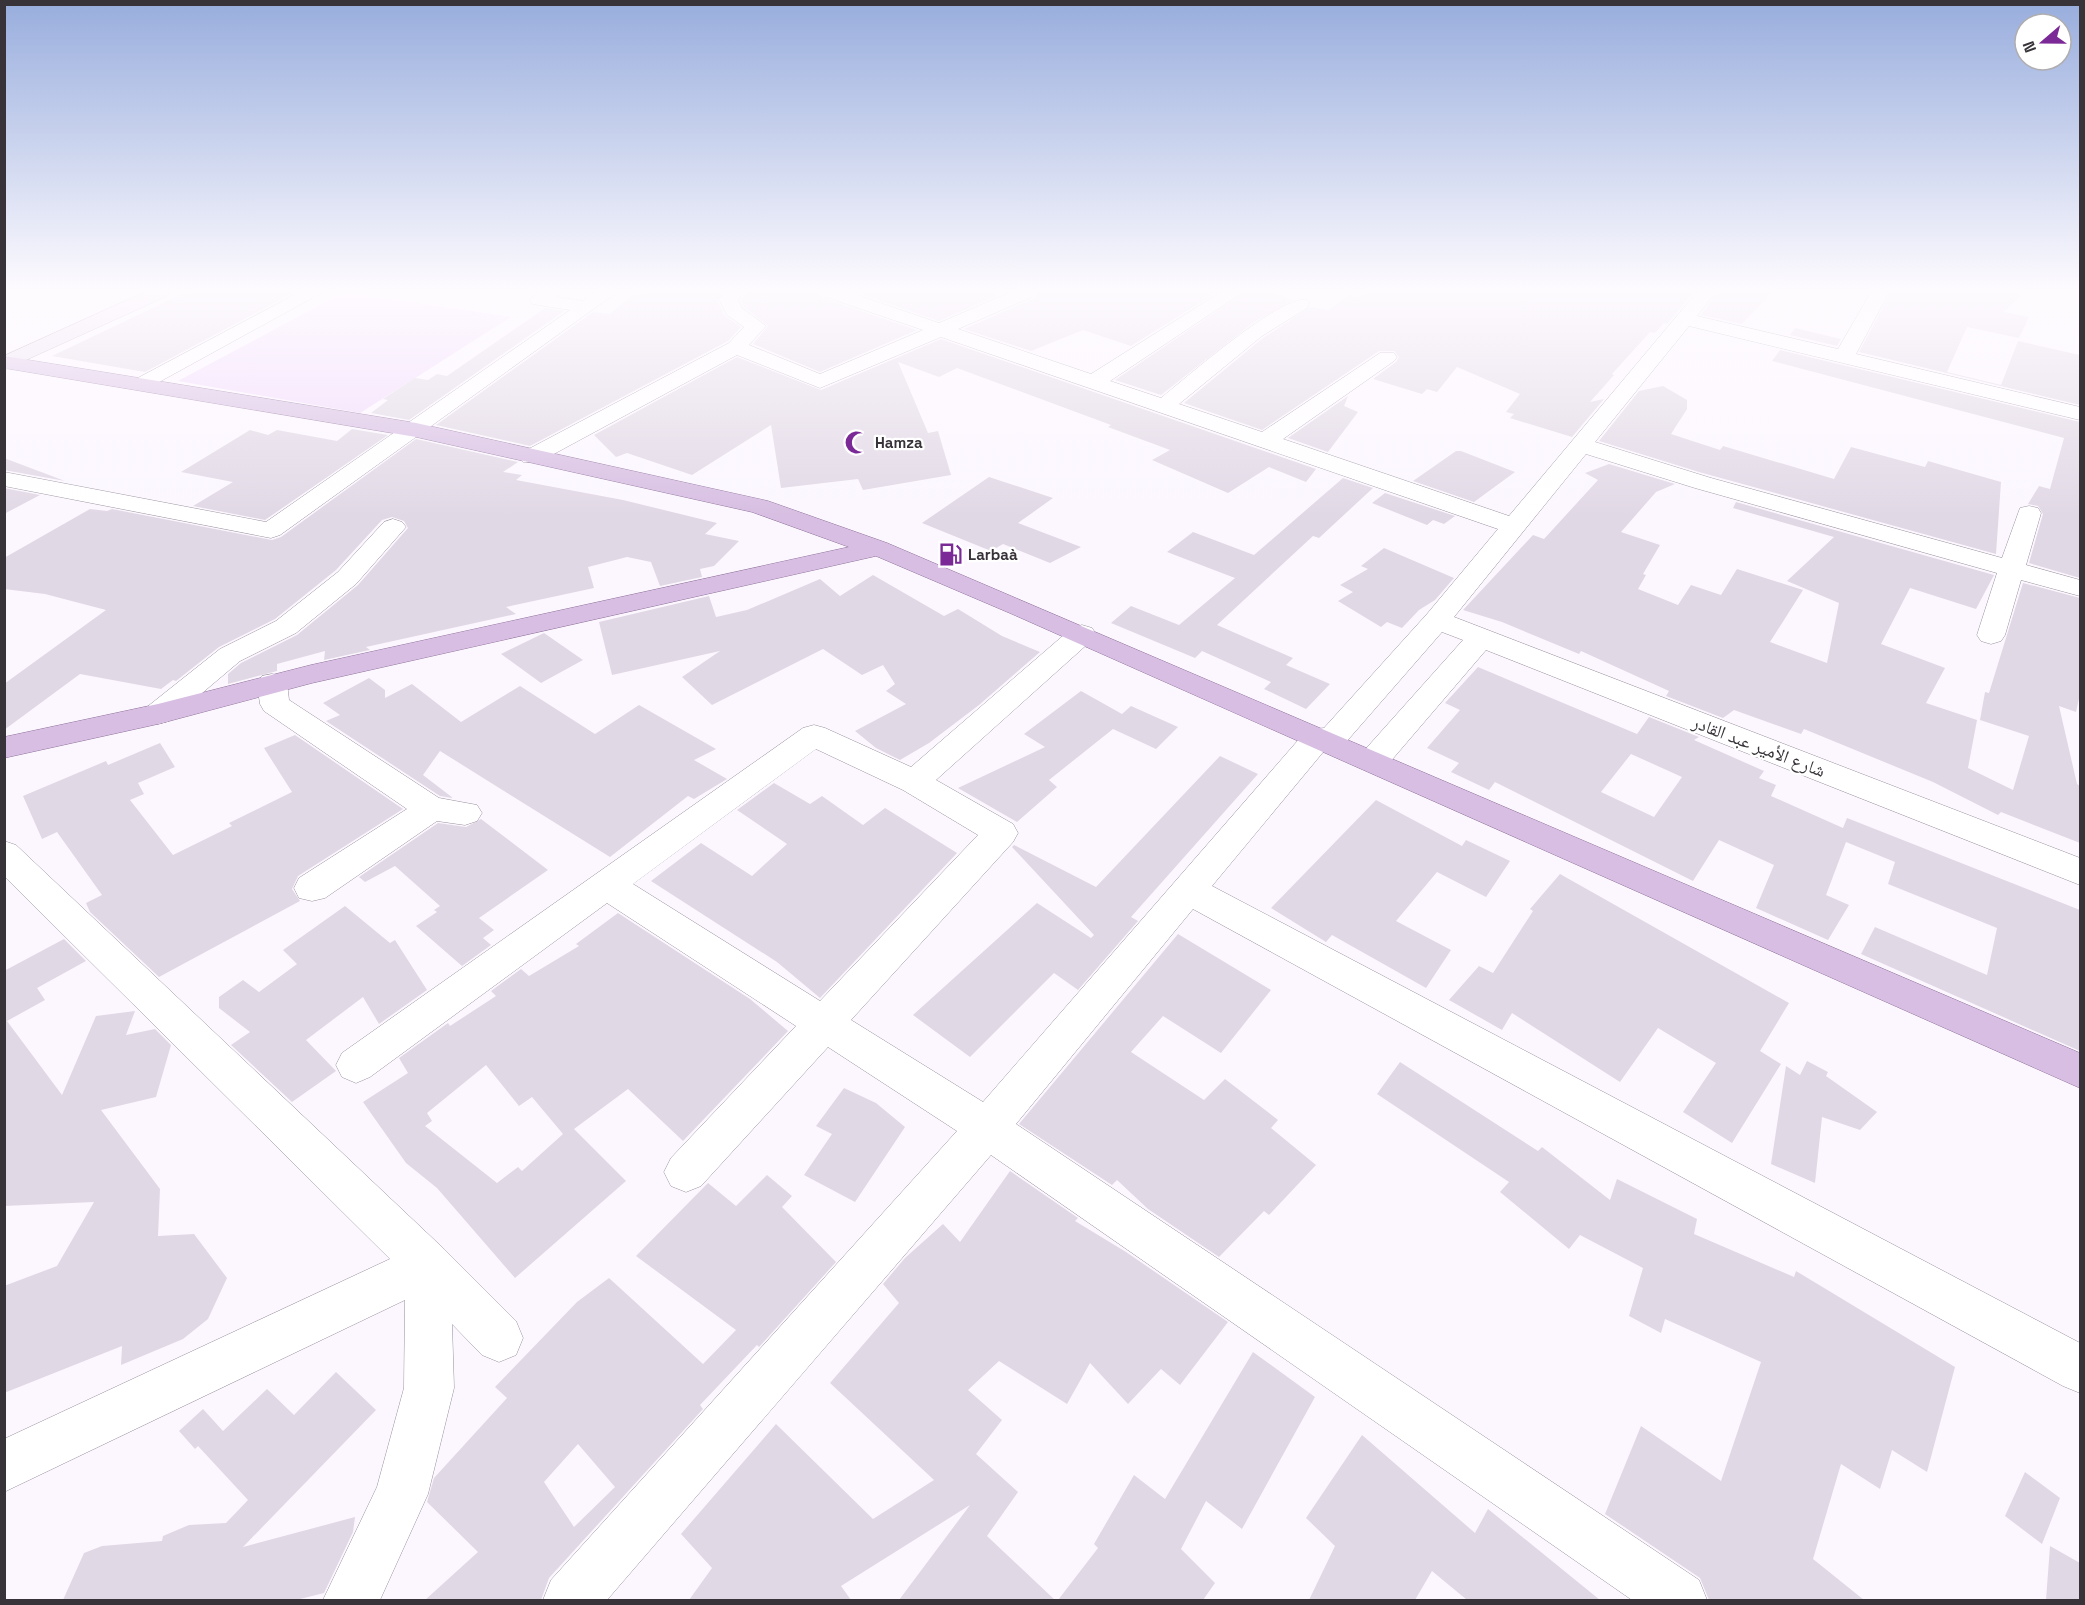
<svg xmlns="http://www.w3.org/2000/svg" width="2085" height="1605" font-family="'Space Grotesk','Noto Naskh Arabic',sans-serif">
<style>
.green{fill:#f1dafb}
.building{fill:#e1d8e5;fill-rule:evenodd}
.lines{fill:none;stroke-linecap:round;stroke-linejoin:round}
.street-casing{stroke:#9a919d;stroke-width:1}
.secondary-casing{stroke:#9a919d;stroke-width:1}
.primary-casing{stroke:#8e719a;stroke-width:1}
.street{fill:#fff;fill-rule:evenodd}
.secondary{fill:#ebdef0;fill-rule:evenodd}
.primary{fill:#d7bee2;fill-rule:evenodd}
.labels{text-anchor:middle;dominant-baseline:central;stroke-width:4.5;stroke-linejoin:round;paint-order:stroke}
.far-poi-label{font-size:15px;font-weight:bold;fill:#373338;stroke:#fff;text-anchor:start}
.street-label{font-size:18px;fill:#373338;stroke:#fff}
</style>
<rect width="100%" height="100%" fill="#fcf7ff"/>
<!-- green -->
<path class="green" d="M344 292 511 317 360 413 178 381Z"/>
<!-- building -->
<path class="building" d="M186 292H295L145 372 52 356Z
M643 292H722L717 300 725 316 741 327 728 341 530 446 436 425 593 312 610 314 632 295H640Z
M747 292H819L822 298 917 330 820 372 753 344 768 326 744 307 741 300Z
M855 292H1005L939 321Z
M1038 292H1217L1131 346 1083 330 1031 351 964 329 1035 298Z
M1245 292H1273L1293 300 1254 322 1161 395 1115 380Z
M1366 292H1694L1667 324 1664 323 1655 333 1650 332 1612 374 1614 375 1590 402 1604 399 1572 437 1510 418 1514 414 1506 412 1520 394 1457 367 1437 392 1427 389 1422 394 1373 379 1396 362 1399 357 1394 351H1379L1262 430 1184 403 1263 338 1310 307 1329 310 1349 295 1359 297Z
M1718 292H1772L1742 324 1701 315Z
M1891 292H2025L2004 312 2029 317 2019 338 1967 327 1947 372 2001 385 2018 341 2080 355V405L1859 352Z
M545 308 564 311 409 420 371 413 388 400 383 399 415 378 428 380 437 374 447 376Z
M1795 328 1841 339 1837 346 1790 335Z
M941 339 1316 469 1306 482 1269 467 1228 493 1152 460 1170 450 1108 427 1111 425 957 368 939 377 898 362 928 433 938 431 951 475 863 490 858 479 781 488 771 425 692 475 627 453 616 457 594 435 737 357 821 390Z
M1780 350 2080 422V578L2029 563 2043 514 2038 506 2028 504 2039 486 2050 489 2064 438 1772 361Z
M1663 386 1687 400V409L1671 434 1720 450 1723 446 1834 479 1851 447 1925 467 1928 461 2001 482 1996 554 1699 472 1599 441 1639 391Z
M1348 396 1344 406 1358 412 1328 452 1288 438Z
M352 429 388 435 265 520 193 506 233 482 181 472 250 430 268 435 277 430 337 441Z
M416 439 518 462 503 472 522 475 516 480 623 500 717 523 705 534 739 541 714 566 700 569 702 577 660 586 651 562 627 557 588 567 594 588 506 607 516 614 366 647 370 650 324 660 325 651 277 664V671L228 684V674L241 663 297 635 358 585 408 528 404 521 392 517 382 520 336 570 275 619 219 647 176 681 173 680 161 689 80 674 4 730V684L106 610 45 594 4 589V558L90 509 107 511 112 509 272 540 281 537Z
M1456 451H1461L1515 472 1474 502 1413 481Z
M4 458 65 481 4 470Z
M1609 464 1675 484 1656 492 1621 532 1660 545 1643 574 1646 575 1638 589 1678 605 1691 585 1721 595 1737 569 1803 590 1770 642 1827 663 1839 603 1787 581 1834 537 1733 508 1736 502 1994 575 1976 609 1910 588 1881 644 1945 668 1926 703 1977 720 1968 768 2013 790 2029 736 1980 720 1985 692 1989 693 2023 583 2080 598V694L2076 712 2059 706 2077 784 2080 786V843L2001 812 1998 815 1933 782 1804 729 1801 734 1734 710 1723 718 1666 696 1669 691 1581 651 1579 654 1502 622 1463 610 1533 535 1544 539 1598 480 1585 473Z
M989 477 1053 498 1018 523 1081 547 1050 563 1003 544 991 551 922 523Z
M1343 478 1373 488 1319 538 1313 536 1217 625 1293 658 1286 665 1330 684 1306 709 1264 689 1271 682 1202 651 1195 658 1111 623 1131 606 1179 625 1235 578 1167 552 1193 532 1254 555Z
M4 488 40 495 4 514Z
M1385 493 1455 516 1444 524 1433 520 1427 525 1372 503Z
M1384 548 1454 578 1435 600 1419 610 1402 628 1387 622 1381 627 1338 601 1353 592 1340 585 1368 569 1361 566Z
M873 575 944 616 958 609 1002 636 1040 652 979 705 929 743 900 760 876 748 855 731 906 704 886 691 895 684 883 665 862 675 823 649 712 705 682 677 720 651 612 675 599 622 709 596 716 617 747 610 820 579 840 596Z
M544 633 583 660 541 683 501 654Z
M1478 667 1637 734 1649 717 1699 737 1694 740 1764 771 1759 778 1776 785 1771 796 1843 828 1847 818 2080 910V1051L1861 954 1875 927 1987 975 1997 928 1888 884 1895 862 1846 842 1826 895 1849 905 1828 940 1756 908 1774 865 1719 840 1693 881 1495 782 1489 790 1451 772 1459 763 1427 748 1460 710 1445 703ZM1631 754 1682 777 1654 817 1601 792Z
M369 678 385 690V698L412 684 461 722 520 686 595 734 639 705 716 749 694 760 727 779 694 799 688 796 610 857 440 751 423 775 453 798 440 796 326 721 340 715 323 703Z
M1081 691 1122 714 1131 706 1178 727 1156 749 1113 729 1049 780 1057 787 1017 822 958 788 1045 747 1024 734Z
M295 735 403 809 298 876 292 889 300 901 159 977 90 912 86 903 102 895 57 832 42 839 23 796 106 761 108 765 160 743 175 767 138 783 144 794 130 800 173 855 232 826 229 823 292 792 264 748Z
M1220 756 1258 774 1131 917 1138 921 1078 990 1054 973 970 1057 913 1015 1037 903 1091 938 1094 935 1012 847 1014 845 1096 887Z
M774 783 810 804 822 796 863 825 885 808 957 853 820 998 777 962 651 881 701 843 752 876 787 844 737 810Z
M1376 800 1462 846 1466 840 1510 861 1486 897 1437 872 1396 921 1451 950 1426 988 1332 935 1326 942 1271 908Z
M481 819 548 870 479 918 494 930 483 938 491 945 462 966 416 926 437 912 434 910 440 906 395 866 365 882 359 877 438 823 466 827Z
M1560 874 1789 1003 1760 1051 1781 1064 1732 1143 1683 1112 1716 1063 1658 1028 1620 1082 1512 1013 1502 1030 1449 1000 1479 966 1493 973 1533 911 1530 909Z
M345 906 390 943 395 940 427 990 379 1024 363 997 306 1040 336 1071 292 1102 231 1045 250 1032 219 1008V997L243 980 259 992 297 964 283 950Z
M618 913 750 999 788 1031 683 1141 628 1089 574 1129 626 1181 515 1278 437 1188 406 1163 363 1102 408 1073 399 1058 448 1023 450 1026 496 996 491 991 521 969 529 976 579 946 576 944ZM486 1065 519 1106 532 1097 563 1134 522 1171 518 1167 497 1183 425 1126 432 1121 427 1113Z
M1178 934 1271 990 1221 1053 1163 1016 1131 1052 1204 1100 1225 1079 1278 1120 1271 1128 1316 1165 1269 1215 1264 1211 1219 1257 1148 1209 1117 1180 1112 1185 1019 1124Z
M64 939 86 961 37 988 45 1000 7 1021 62 1095 96 1016 135 1011 126 1035 155 1029 171 1045 156 1097 101 1110 160 1189 158 1236 194 1234 227 1278 208 1319 183 1339 121 1365 122 1346 4 1393V1286L57 1266 94 1202 4 1206V971Z
M1807 1061 1828 1072 1826 1076 1877 1112 1860 1130 1822 1117 1815 1183 1771 1164 1786 1066 1800 1075Z
M1400 1062 1538 1151 1542 1147 1610 1200 1617 1179 1697 1219 1694 1234 1794 1277 1796 1271 1955 1367 1927 1472 1892 1450 1880 1489 1841 1464 1813 1559 1864 1600H1709L1700 1578 1605 1514 1641 1426 1721 1481 1761 1362 1665 1319 1661 1333 1629 1316 1643 1268 1580 1235 1569 1249 1500 1192 1509 1182 1377 1094Z
M844 1088 876 1103 905 1127 855 1202 804 1175 832 1134 816 1126Z
M1010 1171 1078 1218 1075 1221 1126 1252 1228 1322 1180 1385 1161 1369 1128 1404 1090 1363 1067 1404 999 1361 968 1390 1002 1420 976 1454 1018 1492 987 1536 1055 1600H899L970 1505 841 1586 851 1600H689L712 1568 681 1534 776 1424 873 1519 934 1480 830 1383 899 1303 883 1284 905 1258 943 1224 960 1242Z
M767 1175 792 1196 782 1207 836 1262 759 1347 757 1345 700 1405 703 1409 549 1578 541 1600H425L478 1552 427 1502 434 1478 507 1398 495 1387 577 1302 609 1278 703 1364 736 1330 636 1256 708 1183 736 1206ZM578 1444 615 1487 574 1527 544 1482Z
M1253 1352 1315 1397 1242 1529 1206 1501 1181 1549 1215 1583 1203 1600H1058L1098 1548 1094 1544 1134 1475 1165 1499Z
M336 1372 376 1410 243 1547 355 1517 353 1532 324 1593 296 1600H63L84 1553 102 1546 162 1541 163 1536 189 1525 226 1523 248 1500 198 1446 195 1449 179 1431 203 1409 223 1431 267 1389 294 1415Z
M1362 1435 1475 1533 1488 1509 1600 1600H1467L1432 1571 1415 1600H1309L1335 1546 1306 1518Z
M2025 1472 2060 1498 2042 1544 2005 1516Z
M2050 1546 2080 1563V1600H2046Z"/>
<g class="lines">
<defs>
<path id="street" d="M300 292H323L150 387H136L132 383 136 379Z
M538 292H560L556 297 583 301 596 292H617L280 535 271 538 4 486V472L266 522 570 310 532 304 530 300Z
M725 292H745L738 300 742 308 766 326 749 345 820 374 923 330 823 296 821 292H848L939 323 1011 292H1036L1034 296 958 329 1091 374 1221 292H1243L1110 381 1161 398C1185 379 1281 294 1307 300L1309 304 1307 308 1262 336 1179 404 1262 432 1380 353H1394L1397 357 1394 361 1283 439 1509 516 1697 292H1716L1697 316 1838 349 1871 292H1889L1856 354 2080 407V420L1689 326 1595 442 1711 478 2002 558 2020 508 2029 506 2038 508 2041 513 2026 565 2080 580V596L2021 580 2005 635 2001 641 1991 644 1981 641 1977 635 1997 573 1695 488 1586 454 1454 617 2080 858V885L1486 650 1384 769 1373 772 1362 769 1357 761 1362 753 1463 640 1442 632 1340 749 1324 751 1212 886 2080 1343V1393L2063 1386 1193 909 1016 1124 1699 1580 1707 1600H1632L991 1155 607 1600H543L551 1580 957 1131 828 1047 701 1186 686 1192 671 1186 664 1172 671 1158 796 1026 607 903 370 1077 356 1083 342 1077 336 1065 342 1053 803 728 814 725 825 728 911 767 1072 628 1082 625 1092 628 1096 634 1092 640 936 780 1013 824 1018 833 1013 842 851 1020 983 1102 1307 730 1324 728 1427 614 1498 529 941 337 820 388 737 355 539 462H523L519 457 523 452 729 343 744 327 727 315 719 299ZM816 749 903 790 978 835 820 1001 633 884Z
M393 519 402 522 406 527 356 584 296 633 240 661 169 721 158 724 147 721 143 714 147 707 220 649 276 621 338 572 384 522Z
M272 674 282 676 287 683 289 700 439 798 477 805 482 813 477 821 465 825 437 821 325 898 312 901 299 898 294 888 299 878 407 809 264 711 260 704 257 683 262 676Z
M4 841 16 845 444 1249 516 1321 523 1338 516 1355 499 1362 482 1355 452 1324 454 1388 428 1494 380 1600H323L377 1487 404 1388 405 1300 4 1492V1439L390 1259 4 876Z"/>
<path id="secondary" d="M145 292H169L167 296 4 370V356Z"/>
<path id="primary" d="M4 356 416 423 768 501 887 543 2080 1053V1088L1012 614 876 556 312 683 158 724 4 758V737L158 704 311 665 849 547 752 512 416 437 4 368Z"/>
</defs>
<!-- street casing -->
<use href="#street" class="street-casing"/>
<!-- secondary casing -->
<use href="#secondary" class="secondary-casing"/>
<!-- primary casing -->
<use href="#primary" class="primary-casing"/>
<!-- street -->
<use href="#street" class="street"/>
<!-- secondary -->
<use href="#secondary" class="secondary"/>
<!-- primary -->
<use href="#primary" class="primary"/>
</g>
<!-- sky -->
<linearGradient id="sky" x2="0" y2="1"><stop stop-color="#98addd"/><stop offset="0.56" stop-color="#fefbff"/><stop offset="1" stop-color="#fefbff" stop-opacity="0"/></linearGradient>
<rect width="2085" height="517" fill="url(#sky)"/>
<!-- icons -->
<defs>
<symbol id="mosque-bare" viewBox="-9 -9 18 18"><path d="M3.5-4.9A6 6 0 1 0 3.5 4.9A5 5 0 1 1 3.5-4.9Z" fill="#7c2998" stroke="#fff" stroke-width="2.5" paint-order="stroke"/></symbol>
<symbol id="fuel-bare" viewBox="-9 -9 18 18"><path d="M-5.5-6h7V0h2V4h1.3V-2.5L3-4.5l.8-.8L6-3V5H2.5V1h-1V6h-7ZM-4.2-4.7v3.2H.2V-4.7Z" fill="#7c2998" stroke="#fff" stroke-width="2.5" paint-order="stroke"/></symbol>
</defs>
<g fill-rule="evenodd">
<use href="#mosque-bare" x="840" y="426" width="33" height="33"/>
<use href="#fuel-bare" x="934" y="538" width="33" height="33"/>
</g>
<g class="labels">
<!-- far-poi labels -->
<g class="far-poi-label">
<text x="875" y="442">Hamza</text>
<text x="968" y="554">Larbaà</text>
</g>
<!-- street labels -->
<g class="street-label">
<text transform="translate(1759 746) rotate(21)">شارع الأمير عبد القادر</text>
</g>
</g>
<!-- border -->
<rect width="2085" height="1605" fill="none" stroke="#373338" stroke-width="12"/>
<!-- north arrow -->
<g transform="translate(2043 42) rotate(250)"><circle r="28" fill="#ffffff" stroke="#afadaf" stroke-width="1.5"/>
<path d="M0-4.5L10 22L0 15L-10 22Z" fill="#7c2998"/>
<text y="-9" font-size="16" font-weight="bold" text-anchor="middle" fill="#373338">N</text>
</g>
</svg>
